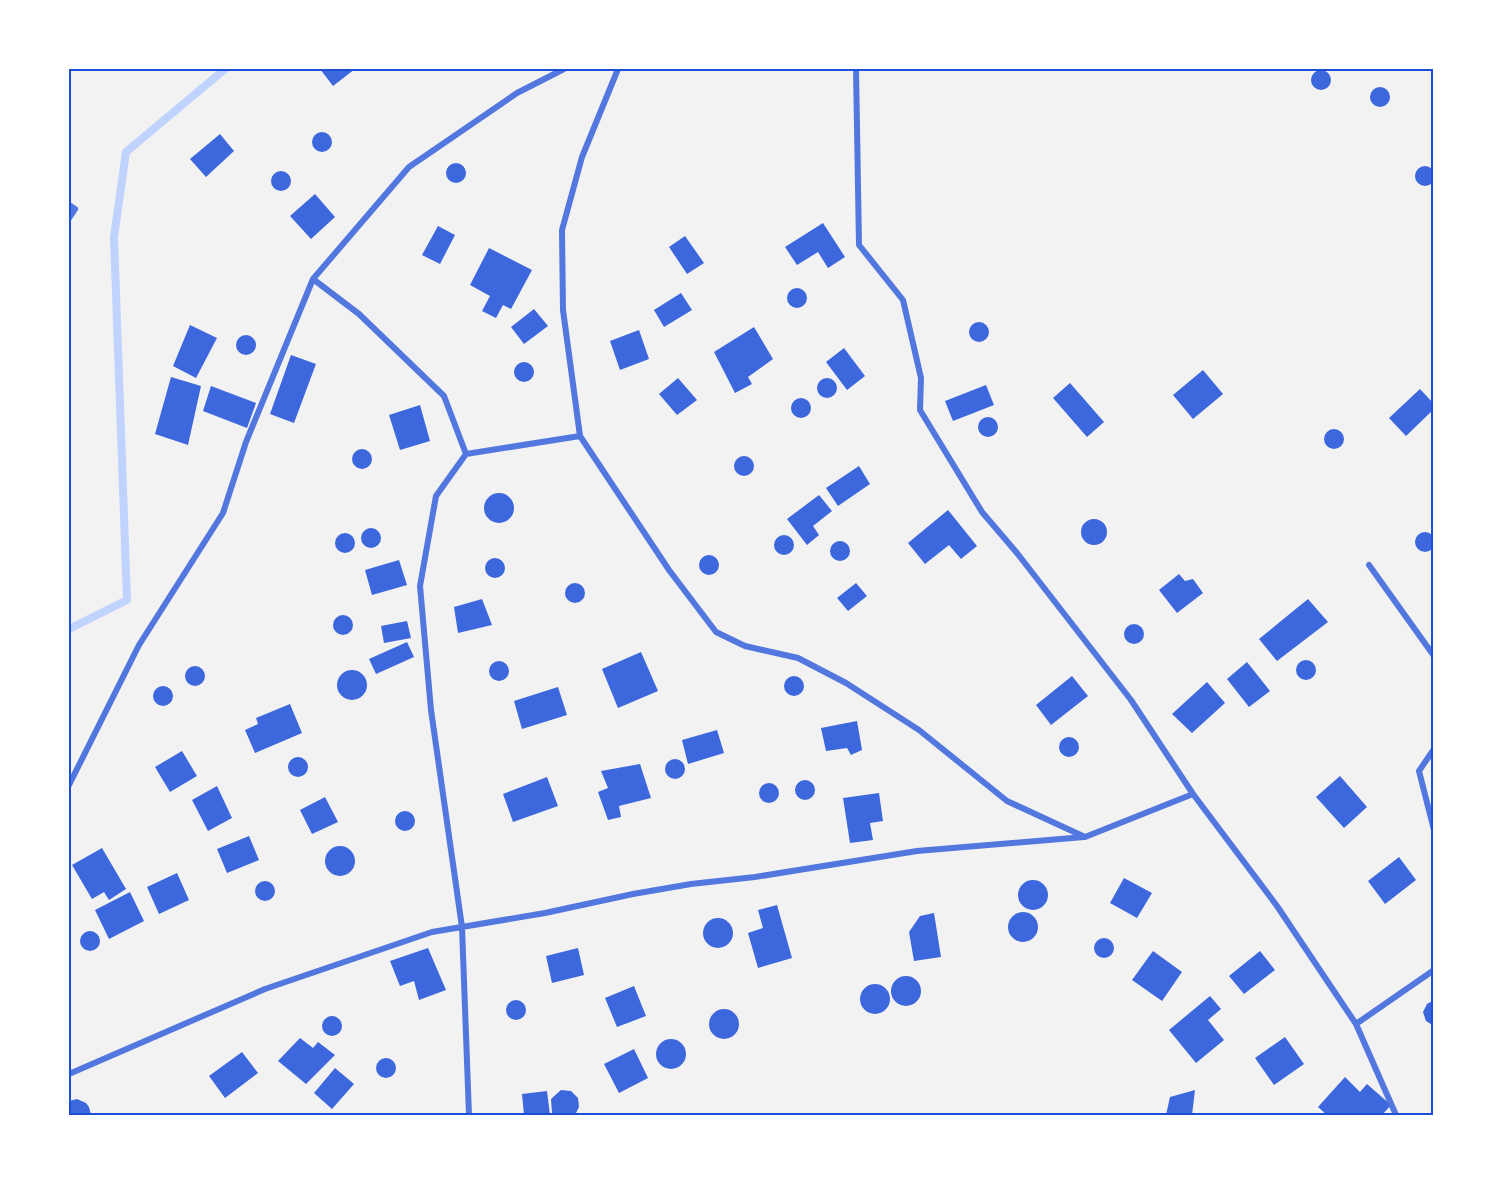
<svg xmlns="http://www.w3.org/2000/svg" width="1503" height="1184" font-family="Lato,sans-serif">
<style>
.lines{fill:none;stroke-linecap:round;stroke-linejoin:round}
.stream{stroke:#bfd3fe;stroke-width:8}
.building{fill:#3d67dc}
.minor{stroke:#5277de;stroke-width:6}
.neatline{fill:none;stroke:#1d4ed8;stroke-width:2}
</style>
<rect width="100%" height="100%" fill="#f2f2f2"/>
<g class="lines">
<!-- stream -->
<path class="stream" d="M69 629 127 600 114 237 126 152 225 69"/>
</g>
<!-- building -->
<path class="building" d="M320 69H355L333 86Z
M1311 80a10 10 0 1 1 20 0a10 10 0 1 1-20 0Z
M1370 97a10 10 0 1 1 20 0a10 10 0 1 1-20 0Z
M312 142a10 10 0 1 1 20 0a10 10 0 1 1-20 0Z
M220 134 234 151 206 177 190 159Z
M446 173a10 10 0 1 1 20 0a10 10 0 1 1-20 0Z
M1415 176a10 10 0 1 1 20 0a10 10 0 1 1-20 0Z
M271 181a10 10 0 1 1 20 0a10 10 0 1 1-20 0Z
M315 194 335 217 311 239 290 216Z
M823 223 845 257 828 268 818 252 797 265 785 247Z
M438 226 455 235 440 264 422 255Z
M685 236 704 263 687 274 669 247Z
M489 248 532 270 511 309 503 305 496 318 482 311 490 296 470 285Z
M787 298a10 10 0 1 1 20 0a10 10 0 1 1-20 0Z
M681 293 692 310 664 327 654 310Z
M534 309 548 326 524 344 511 327Z
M969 332a10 10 0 1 1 20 0a10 10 0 1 1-20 0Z
M190 325 217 338 196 378 173 366Z
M754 327 773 359 748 377 752 384 735 393 714 352Z
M639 330 649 359 620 370 610 341Z
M236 345a10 10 0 1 1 20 0a10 10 0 1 1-20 0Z
M844 348 865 376 847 390 826 362Z
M291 355 316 364 294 423 270 414Z
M514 372a10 10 0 1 1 20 0a10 10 0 1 1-20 0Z
M1203 370 1223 394 1193 419 1173 395Z
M171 377 201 386 188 445 155 434Z
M817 388a10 10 0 1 1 20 0a10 10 0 1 1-20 0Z
M678 378 697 400 677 415 659 394Z
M1070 383 1104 422 1087 437 1053 398Z
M986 385 994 405 953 421 945 401Z
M211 386 256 403 247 428 203 411Z
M1420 389 1434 404V409L1406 436 1389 418Z
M791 408a10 10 0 1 1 20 0a10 10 0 1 1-20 0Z
M420 405 430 441 400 450 389 415Z
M978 427a10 10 0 1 1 20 0a10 10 0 1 1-20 0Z
M1324 439a10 10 0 1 1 20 0a10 10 0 1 1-20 0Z
M352 459a10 10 0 1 1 20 0a10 10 0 1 1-20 0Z
M734 466a10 10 0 1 1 20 0a10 10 0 1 1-20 0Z
M859 466 870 484 838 506 826 488Z
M484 508a15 15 0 1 1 30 0a15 15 0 1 1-30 0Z
M819 495 832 511 813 526 819 535 807 545 787 519Z
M948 510 977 546 961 559 949 545 925 564 908 543Z
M1081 532a13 13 0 1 1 26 0a13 13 0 1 1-26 0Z
M361 538a10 10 0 1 1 20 0a10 10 0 1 1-20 0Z
M1415 542a10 10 0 1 1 20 0a10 10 0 1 1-20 0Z
M335 543a10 10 0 1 1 20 0a10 10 0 1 1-20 0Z
M774 545a10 10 0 1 1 20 0a10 10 0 1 1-20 0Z
M830 551a10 10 0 1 1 20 0a10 10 0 1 1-20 0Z
M699 565a10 10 0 1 1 20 0a10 10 0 1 1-20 0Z
M485 568a10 10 0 1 1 20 0a10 10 0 1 1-20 0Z
M399 560 407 585 372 595 365 570Z
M1179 574 1185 581 1193 579 1203 593 1177 613 1159 590Z
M565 593a10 10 0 1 1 20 0a10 10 0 1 1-20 0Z
M856 583 867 596 848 611 837 598Z
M482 599 492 625 458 633 454 607Z
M1308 599 1328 622 1277 661 1259 639Z
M333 625a10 10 0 1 1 20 0a10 10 0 1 1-20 0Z
M407 621 411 638 384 643 381 626Z
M1124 634a10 10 0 1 1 20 0a10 10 0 1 1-20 0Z
M407 642 414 657 376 674 369 659Z
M641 652 658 691 618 708 602 669Z
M1296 670a10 10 0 1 1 20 0a10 10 0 1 1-20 0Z
M489 671a10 10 0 1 1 20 0a10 10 0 1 1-20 0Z
M1247 662 1270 691 1249 707 1227 679Z
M185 676a10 10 0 1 1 20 0a10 10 0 1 1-20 0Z
M337 685a15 15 0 1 1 30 0a15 15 0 1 1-30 0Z
M784 686a10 10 0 1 1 20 0a10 10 0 1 1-20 0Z
M1072 676 1088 696 1051 725 1036 705Z
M1207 682 1225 703 1192 733 1172 714Z
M153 696a10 10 0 1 1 20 0a10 10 0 1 1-20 0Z
M558 687 567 715 522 729 514 701Z
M290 704 302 733 255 753 245 730 258 724 256 718Z
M857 721 862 750 851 755 847 748 826 751 821 728Z
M717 730 724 753 688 764 682 740Z
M1059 747a10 10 0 1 1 20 0a10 10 0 1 1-20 0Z
M182 751 197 776 170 792 155 767Z
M288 767a10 10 0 1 1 20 0a10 10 0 1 1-20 0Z
M665 769a10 10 0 1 1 20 0a10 10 0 1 1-20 0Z
M640 764 651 798 619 806 621 817 608 820 598 792 608 788 601 771Z
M1340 776 1367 807 1344 828 1316 797Z
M547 777 558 806 513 822 503 794Z
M795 790a10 10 0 1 1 20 0a10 10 0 1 1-20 0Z
M759 793a10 10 0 1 1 20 0a10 10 0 1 1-20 0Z
M217 786 232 818 208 831 192 800Z
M879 793 883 821 870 823 873 840 850 843 843 798Z
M325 797 338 822 312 834 300 810Z
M395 821a10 10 0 1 1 20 0a10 10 0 1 1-20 0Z
M249 836 259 860 227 873 217 849Z
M325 861a15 15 0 1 1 30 0a15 15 0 1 1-30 0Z
M102 848 126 889 109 900 104 892 92 899 72 865Z
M1399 857 1416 880 1385 904 1368 881Z
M177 873 189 900 159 914 147 887Z
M1124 878 1152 893 1137 918 1110 903Z
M1018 895a15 15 0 1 1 30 0a15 15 0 1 1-30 0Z
M255 891a10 10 0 1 1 20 0a10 10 0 1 1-20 0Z
M130 892 144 921 109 939 95 910Z
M777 905 792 958 758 968 748 933 763 928 758 910Z
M1008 927a15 15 0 1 1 30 0a15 15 0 1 1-30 0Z
M934 913 941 957 914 961 909 932 920 916Z
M703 933a15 15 0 1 1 30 0a15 15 0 1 1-30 0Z
M80 941a10 10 0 1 1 20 0a10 10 0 1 1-20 0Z
M1094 948a10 10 0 1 1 20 0a10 10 0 1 1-20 0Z
M428 948 446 990 419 1000 414 981 400 986 390 961Z
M578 948 584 975 552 983 546 956Z
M1153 951 1182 972 1162 1001 1132 980Z
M1260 951 1275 970 1244 994 1229 976Z
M891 991a15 15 0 1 1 30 0a15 15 0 1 1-30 0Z
M860 999a15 15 0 1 1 30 0a15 15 0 1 1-30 0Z
M634 986 646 1016 617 1027 605 998Z
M1210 996 1221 1009 1208 1020 1224 1040 1196 1063 1169 1030Z
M506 1010a10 10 0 1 1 20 0a10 10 0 1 1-20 0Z
M1434 1000V1026L1426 1021 1423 1012 1427 1004Z
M709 1024a15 15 0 1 1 30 0a15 15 0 1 1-30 0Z
M322 1026a10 10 0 1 1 20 0a10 10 0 1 1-20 0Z
M1285 1037 1304 1064 1274 1085 1255 1058Z
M300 1038 313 1048 318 1042 335 1055 306 1084 278 1061Z
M656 1054a15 15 0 1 1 30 0a15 15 0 1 1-30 0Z
M634 1049 648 1078 619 1093 604 1064Z
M242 1052 258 1073 225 1098 209 1076Z
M376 1068a10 10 0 1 1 20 0a10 10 0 1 1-20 0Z
M335 1068 354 1084 332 1109 314 1093Z
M1345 1077 1360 1092 1367 1084 1391 1105 1382 1115H1327L1318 1107Z
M561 1090 571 1091 578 1098 579 1107 575 1115H554L552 1113 551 1099Z
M1195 1090 1192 1115H1166L1170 1097Z
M547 1091 550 1115H524L522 1094Z
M77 1099 86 1103 89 1107 91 1115H69V1101Z"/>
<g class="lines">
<!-- minor -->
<path class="minor" d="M618 69 582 157 562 230 563 310 580 436 669 570 716 632 745 646 798 658 846 683 919 730 1007 801 1085 837 1193 794
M856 69 859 245 903 300 921 378 920 410 982 512 1017 553 1131 700 1193 794 1277 906 1356 1024 1396 1115
M69 205 75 209 69 218
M313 279 359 314 444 396 466 454 436 496 420 586 431 710 462 927 469 1115
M466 454 580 436
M1369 565 1434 656
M1434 749 1419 771 1434 830
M69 785 139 645 223 513 246 442 313 279 409 167 517 93 564 69
M1356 1024 1434 970
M69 1074 265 989 432 932 545 913 633 894 691 884 755 877 917 851 1084 837"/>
</g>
<!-- border -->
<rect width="1503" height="1184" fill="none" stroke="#ffffff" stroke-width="141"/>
<rect x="70" y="70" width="1362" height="1044" class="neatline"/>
</svg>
